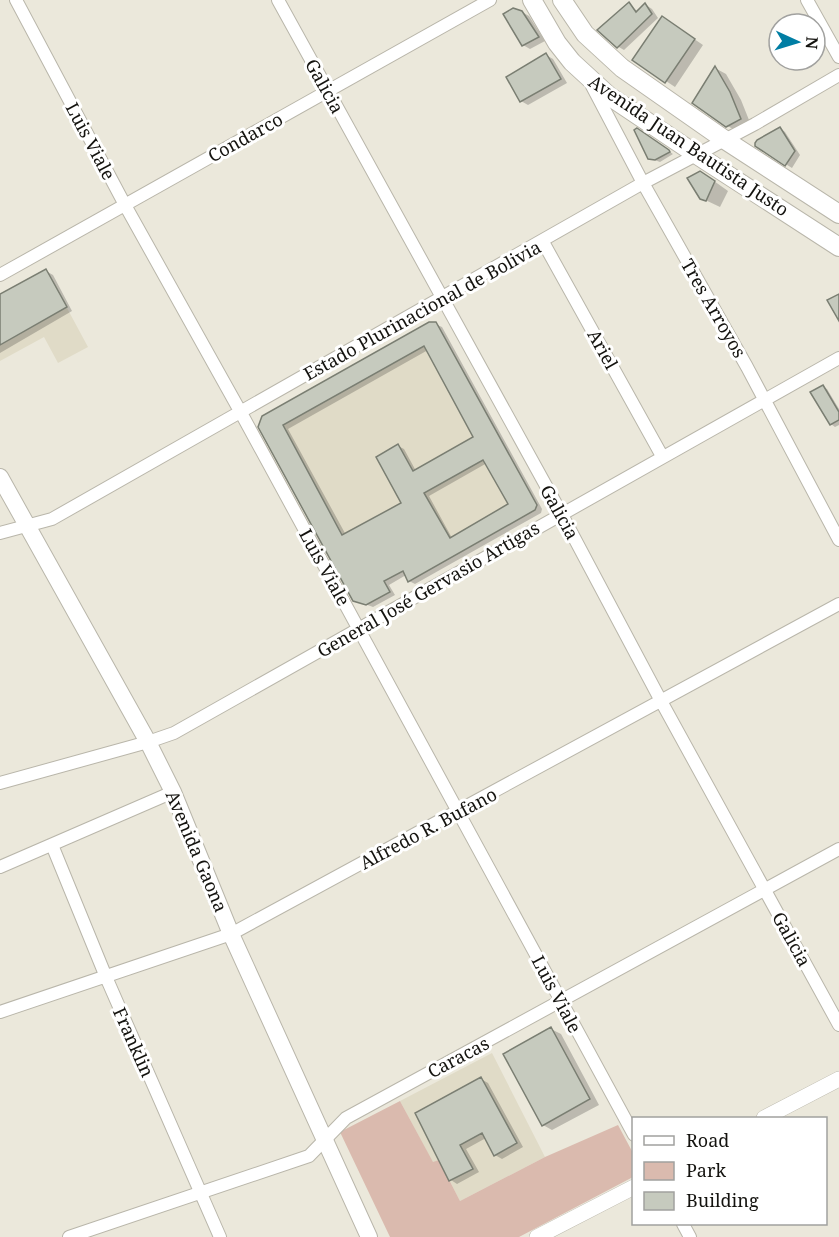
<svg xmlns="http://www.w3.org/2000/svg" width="839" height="1237" font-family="'Noto Serif',serif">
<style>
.built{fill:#e0dbc7}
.green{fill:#dabaae}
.shadow{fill:#0003;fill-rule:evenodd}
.building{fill:#c6cabe;stroke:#7a7e72;stroke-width:1.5;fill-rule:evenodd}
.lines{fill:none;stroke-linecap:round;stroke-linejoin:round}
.minor-casing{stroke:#b9b6aa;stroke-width:14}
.tertiary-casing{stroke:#b9b6aa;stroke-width:16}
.secondary-casing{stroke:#b9b6aa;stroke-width:18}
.primary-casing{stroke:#b9b6aa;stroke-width:20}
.minor{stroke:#fff;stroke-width:12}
.tertiary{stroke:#fff;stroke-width:15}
.secondary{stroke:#fff;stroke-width:16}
.primary{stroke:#fff;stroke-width:18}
.labels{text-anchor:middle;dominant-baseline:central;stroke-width:6;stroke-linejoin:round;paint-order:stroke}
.street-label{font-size:18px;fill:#14130f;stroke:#fff}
</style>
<rect width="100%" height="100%" fill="#ebe8db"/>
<!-- built -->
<path class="built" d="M46 269 88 347 58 363 44 337 0 361V294Z
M443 336 537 505 535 510 408 582 373 518 343 535 283 425Z
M492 1053 545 1157 460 1201 439 1160 433 1163 400 1101Z"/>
<!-- green -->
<path class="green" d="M400 1101 433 1162 439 1160 460 1201 545 1157 618 1125 633 1153V1177L519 1237H390L340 1132Z"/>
<!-- shadow -->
<path class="shadow" d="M629 4 638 12 646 5 652 9 658 18 624 50 617 46Z
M522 12 529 16 545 41 530 49 523 45Z
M672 24 703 45 675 87 666 81Z
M546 55 553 59 567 83 528 105 521 101Z
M715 68 726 74 741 100 751 125 738 132 726 125Z
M780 128 785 132 800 155 792 168 757 146Z
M642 133 673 154 660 162 649 158Z
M714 181 728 191 720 207 701 198Z
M46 271 53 275 72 311 0 353V296Z
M435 324 442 327 542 509 541 513 415 584 409 581 406 575 389 585 395 595 373 607 354 600 260 427ZM428 350 475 438 416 471 404 449 398 446 403 503 346 535 288 429ZM487 463 510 505 452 538 429 496Z
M823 387 827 389 839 409V425L835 427 831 424Z
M551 1029 561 1034 599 1105 552 1130 543 1125Z
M481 1079 488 1083 523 1147 502 1159 495 1155 486 1138 466 1149 479 1172 457 1184 451 1180 417 1113Z"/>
<!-- building -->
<path class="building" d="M629 2 636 12 645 3 652 14 617 48 597 30Z
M513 8 522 11 539 37 522 46 503 14Z
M662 16 695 39 665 83 632 60Z
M546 53 561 79 520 102 506 77Z
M715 66 730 92 741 119 726 127 692 103Z
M780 127 795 151 785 166 755 146V143L757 140Z
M637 128 669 150 670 152 655 160 648 159 634 130Z
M700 171 715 181 706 201 700 199 687 178Z
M46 269 67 307 0 345V294Z
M839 294V321L827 300Z
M429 322H436L537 505 535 510 408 582 403 571 384 581 390 592 366 605 353 601 258 427 262 416ZM424 346 473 437 413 471 398 444 376 457 401 503 342 535 283 425ZM483 460 508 504 450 538 424 493Z
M823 385 839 412V420L830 425 810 392Z
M551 1027 590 1099 542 1126 503 1054Z
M481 1077 517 1143 494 1156 482 1133 460 1145 473 1169 449 1181 415 1113Z"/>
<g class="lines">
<defs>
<path id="minor" d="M16 0 125 205 240 411 634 1135
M278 0 561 513 661 701 839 1025
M807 0 839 57
M592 86 643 183 747 367 839 540
M543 242 662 456
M0 275 490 0
M0 533 52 519 643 183 755 124 839 75
M0 783 148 742 174 733 839 358
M52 845 106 977 220 1237
M0 867 173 792
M0 1012 231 934 839 604
M683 1224 690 1237
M69 1237 309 1156 346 1118 839 849"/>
<path id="tertiary" d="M764 1118 839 1079
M537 1237 634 1187"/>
<path id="secondary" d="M0 477 148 742 173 792 231 934 369 1237"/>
<path id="primary" d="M532 0 557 43 572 62 609 96 697 155 839 247
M562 0 585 34 622 68 725 140 839 214"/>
</defs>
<!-- minor casing -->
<use href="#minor" class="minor-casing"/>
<!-- tertiary casing -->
<use href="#tertiary" class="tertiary-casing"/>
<!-- secondary casing -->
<use href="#secondary" class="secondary-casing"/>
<!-- primary casing -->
<use href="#primary" class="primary-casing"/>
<!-- minor -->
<use href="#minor" class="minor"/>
<!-- tertiary -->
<use href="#tertiary" class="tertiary"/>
<!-- secondary -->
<use href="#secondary" class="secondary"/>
<!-- primary -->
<use href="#primary" class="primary"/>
</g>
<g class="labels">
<!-- street labels -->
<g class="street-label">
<text transform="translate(325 86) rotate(61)">Galicia</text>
<text transform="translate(245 137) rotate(-29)">Condarco</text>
<text transform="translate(91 141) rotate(62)">Luis Viale</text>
<text transform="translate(689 145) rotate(34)">Avenida Juan Bautista Justo</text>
<text transform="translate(714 308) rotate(60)">Tres Arroyos</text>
<text transform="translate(422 310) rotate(-29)">Estado Plurinacional de Bolivia</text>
<text transform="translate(603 349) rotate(61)">Ariel</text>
<text transform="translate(560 512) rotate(61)">Galicia</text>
<text transform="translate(325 567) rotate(61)">Luis Viale</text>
<text transform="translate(428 589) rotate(-30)">General José Gervasio Artigas</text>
<text transform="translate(428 828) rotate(-28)">Alfredo R. Bufano</text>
<text transform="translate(197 851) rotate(67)">Avenida Gaona</text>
<text transform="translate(792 939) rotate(61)">Galicia</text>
<text transform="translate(557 994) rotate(62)">Luis Viale</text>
<text transform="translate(134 1042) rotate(66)">Franklin</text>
<text transform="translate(458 1057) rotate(-28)">Caracas</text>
</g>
</g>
<!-- legend -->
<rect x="632" y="1117" width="195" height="108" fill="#ffffff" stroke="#a1a19f" stroke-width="1.5"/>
<rect x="644" y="1136" width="30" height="9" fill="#ffffff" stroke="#a1a19f" stroke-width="1.5"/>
<text x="686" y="1147" font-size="18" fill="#14130f">Road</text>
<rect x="644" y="1162" width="30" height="18" fill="#dabaae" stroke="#a1a19f" stroke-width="1.5"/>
<text x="686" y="1177" font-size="18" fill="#14130f">Park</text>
<rect x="644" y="1192" width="30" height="18" fill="#c6cabe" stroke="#a1a19f" stroke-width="1.5"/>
<text x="686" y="1207" font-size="18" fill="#14130f">Building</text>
<!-- north arrow -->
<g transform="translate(797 42) rotate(94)"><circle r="28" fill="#ffffff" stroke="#a1a19f" stroke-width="1.5"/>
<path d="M0-4.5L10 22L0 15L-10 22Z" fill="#007ea4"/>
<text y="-9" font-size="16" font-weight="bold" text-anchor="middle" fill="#14130f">N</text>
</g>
</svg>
